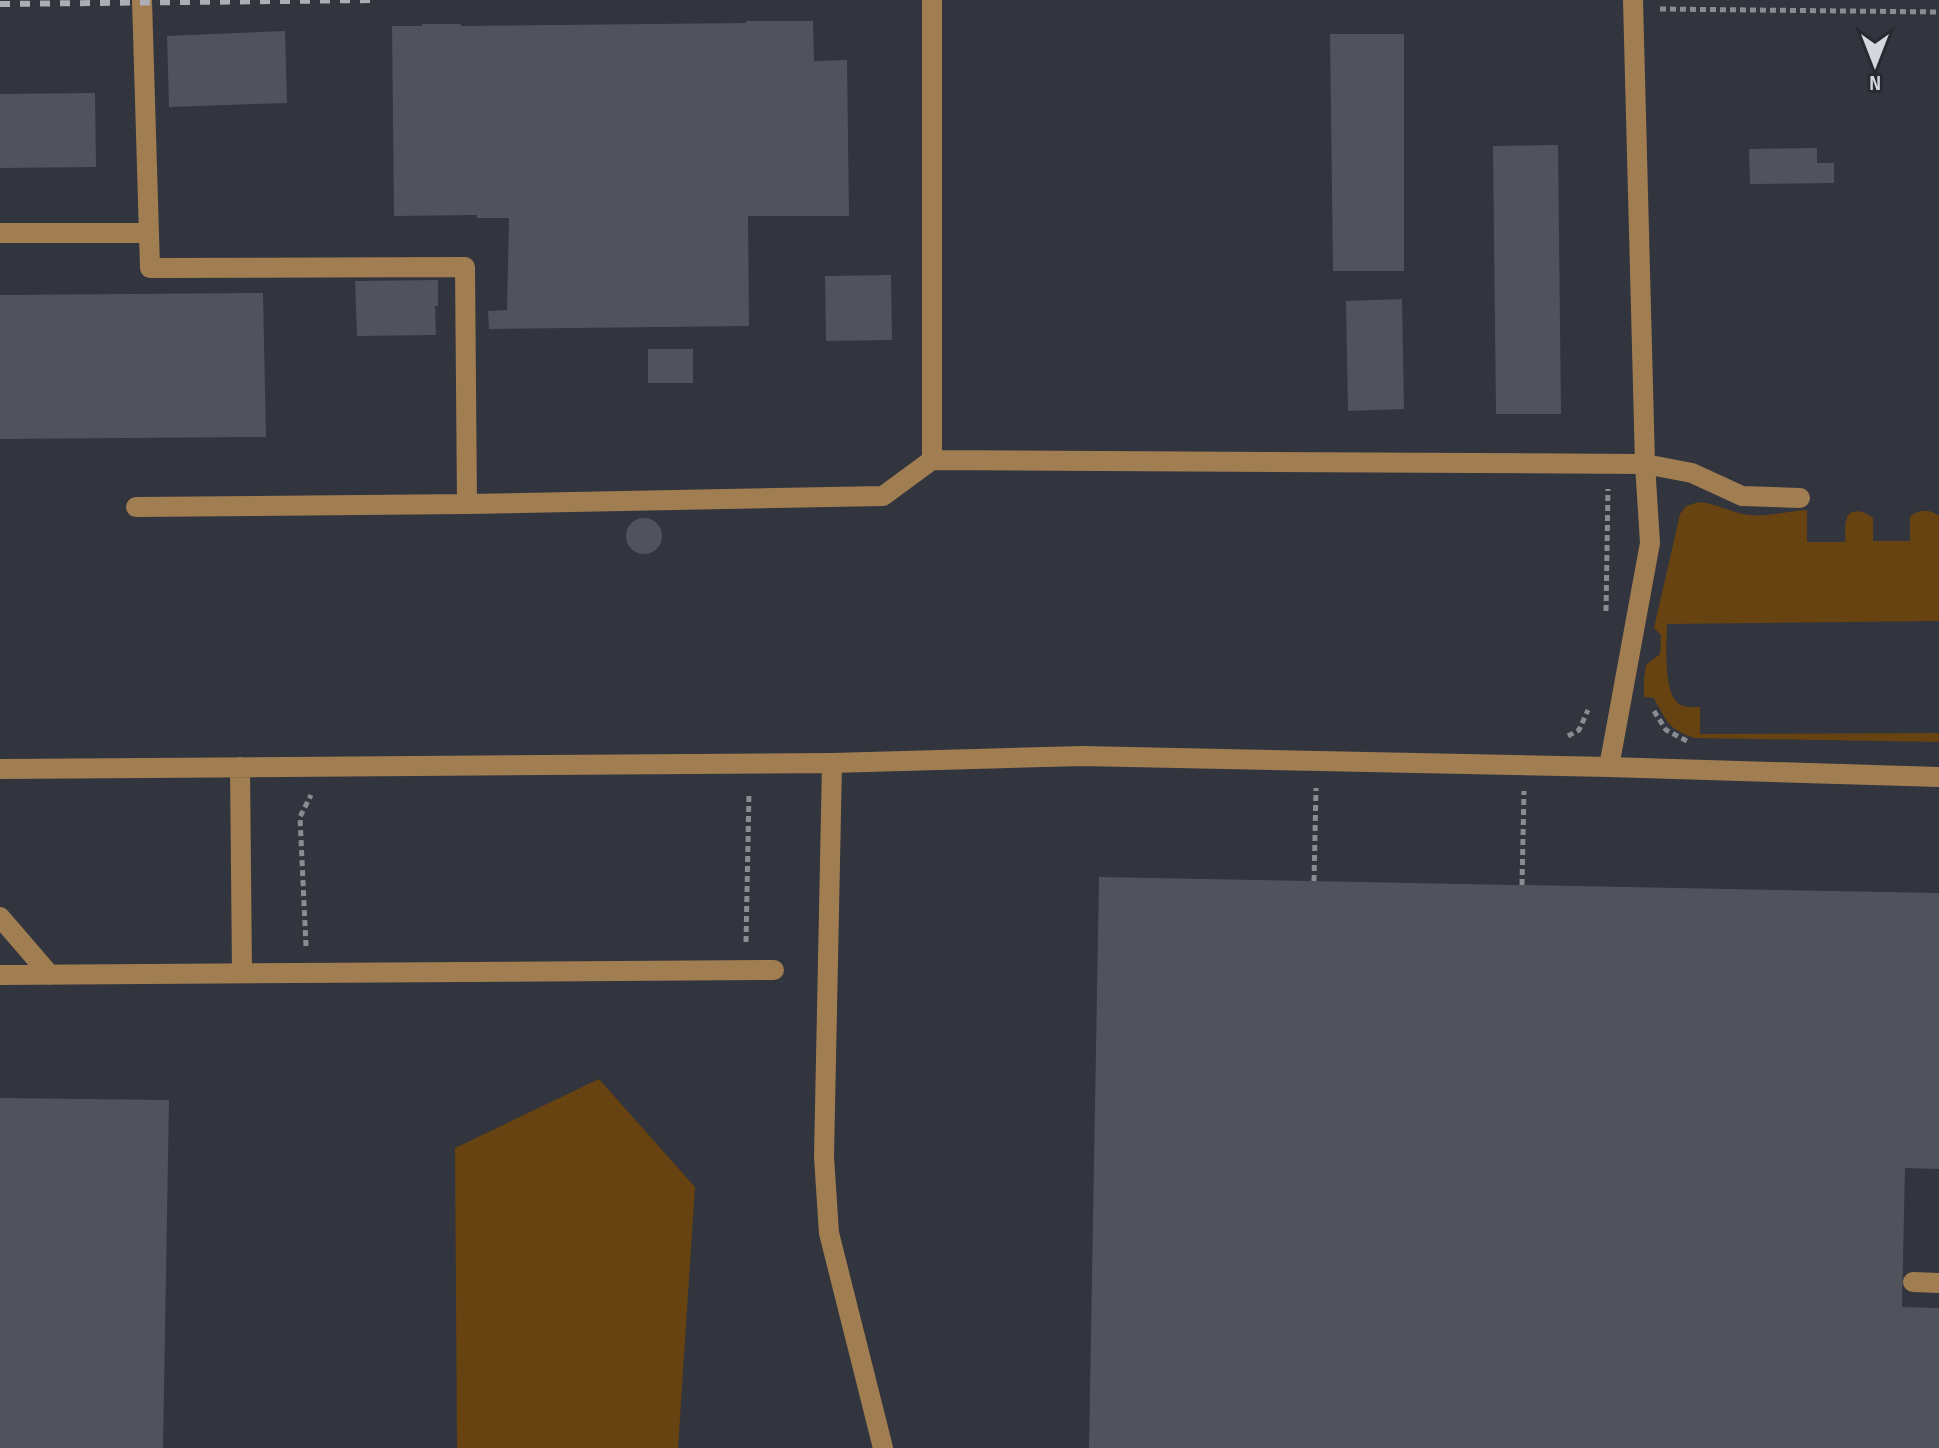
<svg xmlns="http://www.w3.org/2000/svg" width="1939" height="1448" font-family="'Sofia Sans Condensed',sans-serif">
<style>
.green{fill:#664310}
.building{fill:#50525c}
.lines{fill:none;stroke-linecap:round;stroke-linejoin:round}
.path{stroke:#8a8c94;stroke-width:5;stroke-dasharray:6 4;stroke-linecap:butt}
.minor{stroke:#a17e52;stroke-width:20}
.rail{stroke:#acaeb5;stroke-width:6;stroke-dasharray:10 10;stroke-linecap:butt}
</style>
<rect width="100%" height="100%" fill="#32343e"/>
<!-- green -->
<path class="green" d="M1699 502C1715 503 1732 513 1749 515 1768 517 1788 511 1807 510V542H1845C1846 535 1844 527 1846 521 1849 506 1865 511 1873 518V541H1910V517C1918 509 1930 509 1939 516V621L1667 624C1667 642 1662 696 1681 705 1686 708 1694 707 1700 707V734L1939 733V742L1695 738C1669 730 1666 721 1654 698L1644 697V679L1646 665 1660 654 1661 635 1654 628 1680 514 1686 506Z
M599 1079 695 1187 678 1448H457L455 1148Z"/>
<!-- building -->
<path class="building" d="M746 21H813L814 61 847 60 849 216H748L749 326 489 329 488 311 507 310 509 218H477V215L394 216 392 26H422V24H461V26L746 23Z
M285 31 287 103 169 107 167 36Z
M1330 34H1404V271H1333Z
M95 93 96 167 0 168V94Z
M1558 145 1561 414H1496L1493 146Z
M1817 148V163H1834V183L1750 184 1749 149Z
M891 275 892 340 826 341 825 276Z
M438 280V306H435L436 335 357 336 355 281Z
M263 293 266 437 0 439V295Z
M1402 299 1404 409 1348 411 1346 301Z
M648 349H693V383H648Z
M626 536a18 18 0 1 1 36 0a18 18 0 1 1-36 0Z
M1099 877 1939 893V1169L1905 1168 1902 1304V1307L1939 1308V1448H1089Z
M0 1098 169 1100 163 1448H0Z"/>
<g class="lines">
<!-- path -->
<path class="path" d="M1660 9 1939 12
M1606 611 1608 489
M1654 711 1666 730 1687 741
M1568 736 1579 730 1588 710
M1314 881 1316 788
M1522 885 1524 791
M746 942 749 792
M306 946 300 817 311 795"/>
<!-- minor -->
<path class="minor" d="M142 0 150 268 465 267 467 504
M932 0V460
M0 233H149
M136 507 467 504 883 496 932 460 1645 464 1692 473 1742 496 1800 498
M832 763 824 1157 829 1233 883 1448
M240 767 242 973
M1609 767 1650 543 1645 464 1633 0
M0 769 832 763 1082 756 1609 767 1939 777
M0 917 50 975
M0 975 774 970
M1913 1282 1939 1283"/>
<!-- rail -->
<path class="rail" d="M0 4 374 0"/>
</g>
<!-- north arrow -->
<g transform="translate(1875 64) rotate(180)" stroke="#282a33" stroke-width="6" paint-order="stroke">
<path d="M0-6L14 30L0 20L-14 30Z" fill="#d5d7dd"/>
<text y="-12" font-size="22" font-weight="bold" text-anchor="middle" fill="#d5d7dd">N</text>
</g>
</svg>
